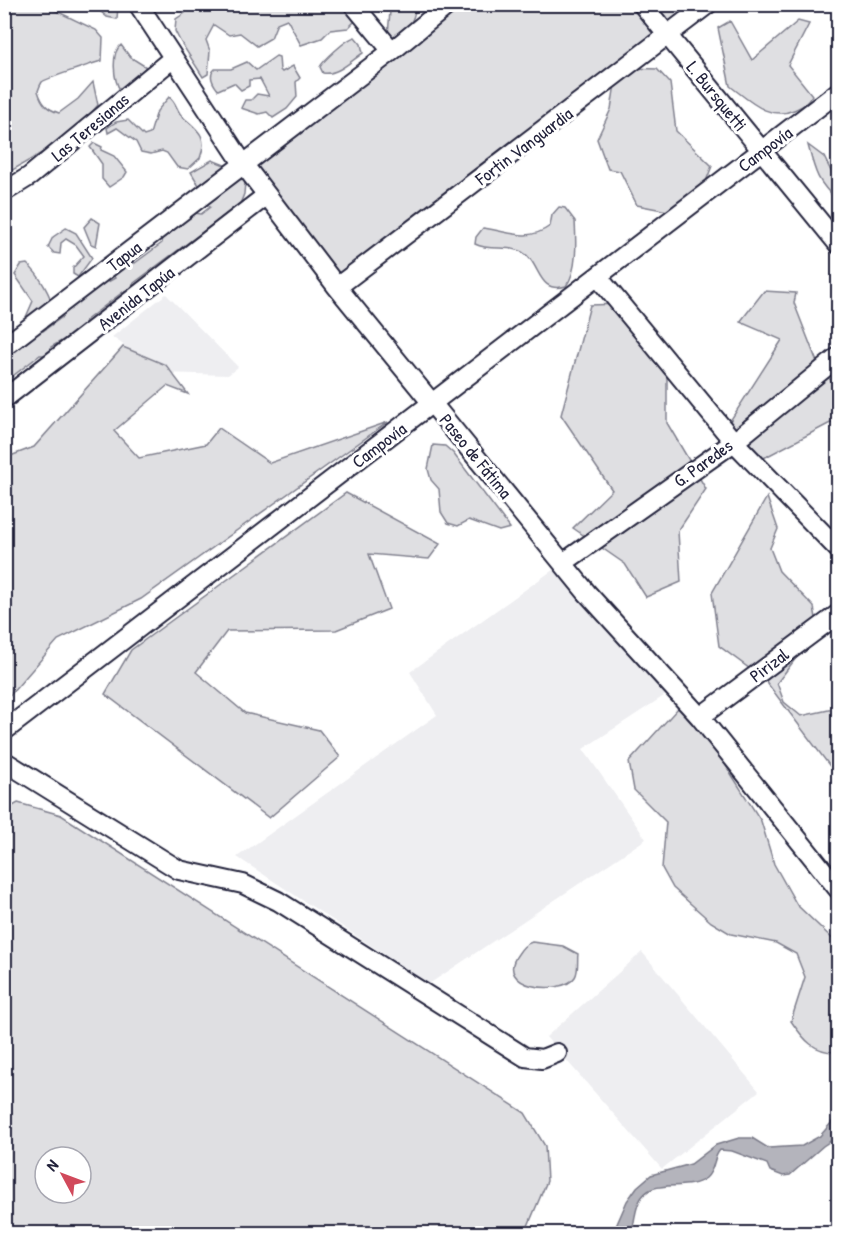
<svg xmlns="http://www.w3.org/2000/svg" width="843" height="1238" font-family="'Patrick Hand',sans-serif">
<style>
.built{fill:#eeeef1}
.green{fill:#dfdfe2;stroke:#80808e;stroke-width:1.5;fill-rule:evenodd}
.water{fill:#b4b4bc;stroke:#7a7a88;stroke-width:1.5}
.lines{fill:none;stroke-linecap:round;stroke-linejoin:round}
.minor-casing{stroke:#22223b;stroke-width:22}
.minor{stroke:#fff;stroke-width:18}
.labels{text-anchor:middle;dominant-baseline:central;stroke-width:6;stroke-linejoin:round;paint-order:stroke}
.street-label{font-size:18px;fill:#22223b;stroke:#fff}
</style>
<rect width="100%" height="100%" fill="#fff"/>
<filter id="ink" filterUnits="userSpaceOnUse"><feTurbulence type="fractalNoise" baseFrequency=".0167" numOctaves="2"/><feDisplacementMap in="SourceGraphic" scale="12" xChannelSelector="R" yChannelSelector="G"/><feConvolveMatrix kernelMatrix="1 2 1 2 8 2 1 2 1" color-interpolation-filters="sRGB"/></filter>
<g filter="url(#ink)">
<!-- built -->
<path class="built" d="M166 294 238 367 228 375 163 373 112 337Z
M557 567 670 692 583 749 646 839 429 984 237 857 437 715 410 672Z
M642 952 759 1091 662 1169 546 1037Z"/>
<!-- green -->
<path class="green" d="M5 5H50V8L96 30 103 38 102 61C94 63 45 79 42 82 40 85 39 88 38 91 42 104 47 109 59 113L78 99 93 82 98 105C74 136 39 155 5 174Z
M93 5H118L117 19 107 17Z
M184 5H350L356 20 348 28 330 30 322 38 301 45 287 19 277 23 271 38 257 46 240 33 229 35 214 25 206 40 210 51 208 74 203 77 180 41 175 31 176 19 185 13Z
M364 5H416C414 23 408 29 392 39L388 35 390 11 388 6 382 5 371 9Z
M447 5H708L630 68 657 69 670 83 676 131 712 166 699 199 683 214 637 205 620 171 608 169 597 139 611 109 616 78 337 287 244 165Z
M730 21 752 60 798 21 809 24 788 65 812 95C807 104 803 106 794 110 769 121 750 101 730 86L718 28Z
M355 37 361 44 363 53C352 60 337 76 323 73L320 67C323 61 346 39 355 37Z
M121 45 130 57 146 67 121 91C113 81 111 52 121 45Z
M276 56 279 57 280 70 282 72 293 66 300 78 296 82 297 97 287 109 273 118 267 112 259 114 241 108 245 100H251L257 94 269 96 260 79 249 80V86L241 90 234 83 218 90C213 84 208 75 215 69H231L247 62 256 70Z
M169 97C177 102 176 111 183 117 196 129 209 135 200 158L188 169 177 167 167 153 162 151 151 154 141 152 136 142 117 128 108 133 107 128 116 122 128 120 144 136 150 134 157 111Z
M94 143 102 147 101 150 114 156 127 172 124 177 109 187 102 179V164L90 147Z
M808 145 824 157 834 177 838 181V201C817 182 815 172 808 145Z
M212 160 235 169 245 182 244 194 240 204 134 283 129 291 123 292 85 321 86 327 51 347 52 355H40L5 382V359L27 342 32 334 26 317 33 301 15 275 21 265 27 264C40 275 51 296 55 312L38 326 43 331 62 317 63 305 105 278 108 282 115 278 111 272 129 267 130 262 135 263 162 243 157 220 167 209 201 214 210 207 200 203V187L191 172Z
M559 207 565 208 575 221C576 239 578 271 566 286 537 295 541 262 522 252 507 244 490 252 475 244L476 237 483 228C508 231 527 243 550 226L552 215Z
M92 218 100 223 96 246 91 244 84 227Z
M66 228 76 233 92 258 78 277 73 274V268L84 256 76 245 66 239 61 243 60 254 54 253 48 247 53 237Z
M764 291 796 293 794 303 819 367 838 388V419L760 460 729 455 721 435 782 340 740 322Z
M621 304 667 358V423L706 489 678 531 681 582 646 597 625 564 573 528 612 490 561 415 590 305Z
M123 347 166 365 188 394 167 386 114 431 139 458 206 444 219 428 270 463 388 422 141 599 58 640 5 701V458L34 447Z
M433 445 445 446 453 453 510 528 499 531 469 520 458 526 448 523 441 512 439 489 431 480 428 469Z
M346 493 440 544 429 559 369 554 389 609 336 630 227 631 196 672 245 713 319 730 340 757 269 818 105 694 131 650Z
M767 497 778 529 770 548 779 571 814 607 818 629 777 683 784 702 801 716 838 708V777L765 680 719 646 712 593Z
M679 707 702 714 721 758 761 821 774 864 797 905 838 944V1052C814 1053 804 1040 791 1021L805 977 796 954 776 943 731 934 711 922 673 888 662 868 666 822 634 790 629 762Z
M18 803 61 815 525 1113 545 1146 547 1181 525 1233H5L4 811ZM45 1157H81V1193H45Z
M532 942 563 946 578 954C577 960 579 971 575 977 562 997 493 988 518 954 522 948 525 944 532 942Z"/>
<!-- water -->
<path class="water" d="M838 1115V1136L823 1146 790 1175 783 1176 770 1171 767 1164 732 1151 720 1150C712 1159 716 1169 706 1178 685 1194 651 1175 639 1202 635 1211 634 1223 632 1233H613L627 1201 637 1187 651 1175 691 1164 716 1145 739 1138H752L768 1148 802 1146 820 1136Z"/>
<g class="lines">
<defs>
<path id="minor" d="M138 4 244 165 337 287 587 593 700 717 838 889
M353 4 392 51
M642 4 838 244
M4 192 30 176 172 59
M598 277 734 442 838 549
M337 287 708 4
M4 347 392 51 449 4
M4 399 267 195
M563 563 734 442 838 357
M700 717 838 614
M4 731 838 92
M4 761 179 870 243 884 278 901 525 1057 542 1059 557 1053"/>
</defs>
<!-- minor casing -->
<use href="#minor" class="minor-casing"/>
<!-- minor -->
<use href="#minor" class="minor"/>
</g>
</g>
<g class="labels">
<!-- street labels -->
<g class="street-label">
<text transform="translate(717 96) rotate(51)">L. Bursquetti</text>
<text transform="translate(90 127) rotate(-40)">Las Teresianas</text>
<text transform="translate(524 146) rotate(-37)">Fortin Vanguardia</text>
<text transform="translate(765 149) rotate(-37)">Campovía</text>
<text transform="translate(124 256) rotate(-37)">Tapua</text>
<text transform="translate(136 298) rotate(-38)">Avenida Tapúa</text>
<text transform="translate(379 445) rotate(-37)">Campovía</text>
<text transform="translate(476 456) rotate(51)">Paseo de Fátima</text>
<text transform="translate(703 463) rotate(-36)">G. Paredes</text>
<text transform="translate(769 665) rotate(-37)">Pirizal</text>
</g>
</g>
<!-- margin -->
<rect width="843" height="1238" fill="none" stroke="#fff" stroke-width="24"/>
<rect x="12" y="12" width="819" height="1214" fill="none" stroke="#22223b" stroke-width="2" filter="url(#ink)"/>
<!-- north arrow -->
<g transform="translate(63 1175) rotate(311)"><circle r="28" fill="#ffffff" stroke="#a7a7b1" stroke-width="1.5"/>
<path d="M0-4.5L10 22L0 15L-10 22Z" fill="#d1495b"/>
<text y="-9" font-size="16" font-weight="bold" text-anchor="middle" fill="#22223b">N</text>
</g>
</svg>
